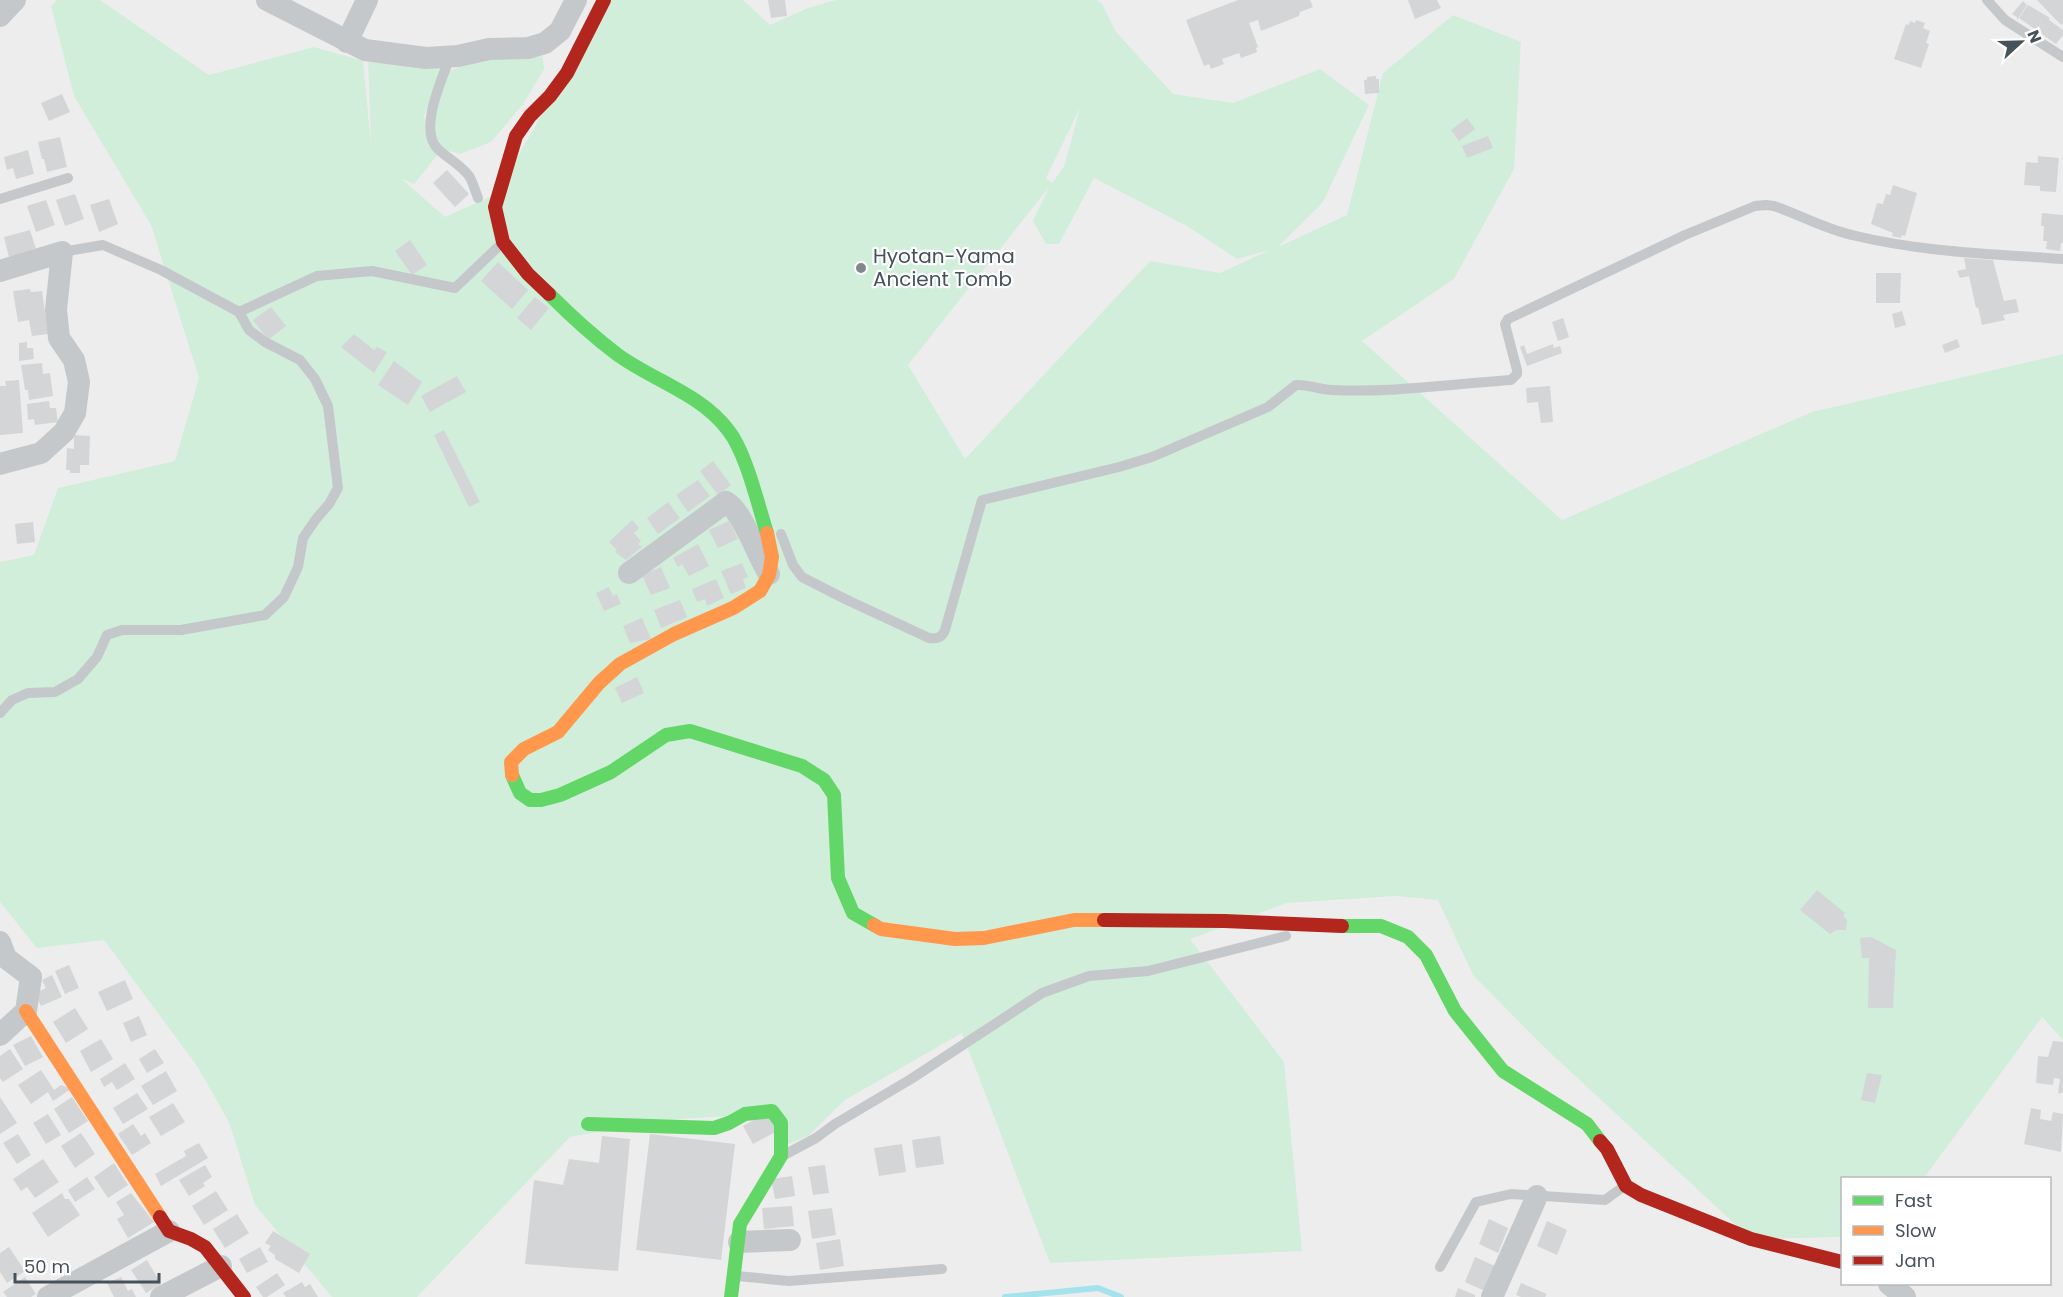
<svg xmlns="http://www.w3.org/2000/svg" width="2063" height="1297" font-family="Poppins,sans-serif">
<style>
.green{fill:#d1eeda;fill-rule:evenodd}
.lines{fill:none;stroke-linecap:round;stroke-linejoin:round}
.stream{stroke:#a5e3ec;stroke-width:6}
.building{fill:#d4d5d6}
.lane{stroke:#c5c8ca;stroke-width:10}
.street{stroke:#c5c8ca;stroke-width:22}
.fast{stroke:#63d668;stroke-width:14}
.slow{stroke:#ff974d;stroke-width:14}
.jam{stroke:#b3261e;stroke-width:14}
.poi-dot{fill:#80888d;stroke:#fff;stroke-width:2}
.labels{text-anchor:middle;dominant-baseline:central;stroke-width:4.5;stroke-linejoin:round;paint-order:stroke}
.poi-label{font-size:20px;fill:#45525a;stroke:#fff;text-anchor:start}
</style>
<rect width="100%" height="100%" fill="#eeeded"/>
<!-- green -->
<path class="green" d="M57 0H100L209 75 314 47 363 61 371 144 368 58 446 57 445 73 477 60 542 50 544 69 523 104 491 142 460 154 443 149 429 123 428 106 424 117 438 154 414 184 402 179 445 217 496 194 608 0H743L770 25 808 8 836 0H1097L1102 4 1116 32 1173 94 1233 103 1320 69 1369 105 1323 202 1278 247 1347 215 1383 73 1453 15 1521 42 1514 169 1454 279 1362 341 1562 520 1812 412 2063 354V1040L2042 1017 1924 1178H1842V1237L1751 1239 1544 1047 1473 975 1438 900 1396 896 1287 903 1190 939 1284 1062 1302 1251 1050 1263 962 1033 845 1100 808 1136 788 1144 782 1113 660 1120 570 1137 417 1297H332L255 1205 229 1122 197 1066 104 940 37 948 0 902V562L34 555 58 488 175 461 199 378 151 225 74 96 51 6ZM1080 108 1064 167 1052 183 1046 178ZM1094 178 1187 226 1237 259 1270 250 1220 273 1150 261 965 459 908 365 1049 187 1033 221 1046 244H1059Z"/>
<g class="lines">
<!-- stream -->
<path class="stream" d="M1005 1297 1098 1288 1121 1297"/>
</g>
<!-- building -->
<path class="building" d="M768 0H785L787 16 771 18Z
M1238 0H1310L1313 7 1300 12 1299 16 1261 31 1258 20 1249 23 1258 47 1256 48 1257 52 1241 58 1239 53 1222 59 1224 64 1211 69 1209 64 1204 66 1186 20Z
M1408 0H1437L1441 8 1415 19Z
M2037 0H2063V23L2061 25Z
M2023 1 2027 5 2017 20V17L2012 14Z
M2028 5 2050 18 2049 20 2063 30V35L2056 44 2019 18Z
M1916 20 1925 23 1923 28 1930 31 1926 43 1929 44 1921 68 1894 59 1906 24 1909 25 1910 21 1915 23Z
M1376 76V79H1379V93L1365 94 1364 80H1367V77Z
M62 94 70 112 49 121 41 103Z
M1467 118 1475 129 1459 141 1451 130Z
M1488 136 1493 148 1467 158 1462 146Z
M60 137 67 167 47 172 44 159H42L38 142Z
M28 150 34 174 16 179 13 168 7 170 4 157Z
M2038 156 2059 158 2056 192 2040 191V186L2024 185 2026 162 2038 163Z
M447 170 469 194 455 207 433 183Z
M1893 185 1917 193 1905 236 1902 235 1901 238 1892 236 1893 233 1871 224 1877 203 1883 204 1886 194 1890 195Z
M75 194 84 219 65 226 56 200Z
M109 199 118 224 99 232 90 205Z
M46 200 55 225 36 232 27 206Z
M2042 213 2063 215V243H2061L2060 251 2046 249 2047 241H2043L2044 226H2041Z
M30 230 36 249 9 257 4 237Z
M410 240 427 265 412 275 395 251Z
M1964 258 1993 260 2004 301 2016 299 2019 312 2003 315 2005 320 1982 325 1978 307 1976 308 1969 276 1960 278 1957 271 1966 269Z
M498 262 528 290 512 309 481 281Z
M1876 273H1901L1900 303H1876Z
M30 289 31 292 42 291 48 334 32 336 29 320 18 322 13 291Z
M535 297 549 308 531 330 517 318Z
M271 307 286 326 268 340 253 320Z
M1902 311 1906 325 1895 328 1892 314Z
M1563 318 1569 337 1558 341 1552 322Z
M354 334 374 350 377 347 387 352 374 373 341 347Z
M1957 339 1960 347 1945 353 1942 345Z
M27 342V348H33L34 359 19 361V343Z
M1553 344 1554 348 1560 346 1562 353 1527 366 1520 347 1524 345 1527 354Z
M394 361 422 382 408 405 378 385Z
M42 363 43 374 50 373 53 396 29 400 28 390H25L21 365Z
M457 376 466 392 430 412 421 396Z
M19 380 23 433 0 435V386H6L5 381Z
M1550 386 1553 422 1541 423 1538 402 1527 403 1526 388Z
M49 401 50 408H56L58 422 35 425 34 419 28 420 27 404Z
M444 430 480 502 469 507 434 435Z
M74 435 90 436 89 465H80V473H70V470H66L67 448 74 449Z
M713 461 731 485 718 495 700 471Z
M698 480 710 496 688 512 676 495Z
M668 502 680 518 658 534 647 518Z
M632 520 639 528 634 533 641 541 638 544 642 547 626 560 615 552 617 550 609 542Z
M729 521 738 539 718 548 709 530Z
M33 522 35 542 17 544 15 524Z
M698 544 709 566 689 576 682 564 678 567 673 558Z
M742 563 748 577 743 579 746 588 731 594 721 571Z
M661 567 670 588 651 595 642 575Z
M716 579 724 598 707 606 705 599 697 602 692 589Z
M609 587 613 596 617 594 621 604 604 611 596 593Z
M680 600 687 617 661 628 654 610Z
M642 618 651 639 630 643 623 626Z
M637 677 644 693 622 703 615 688Z
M1817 890 1845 913 1843 916 1847 920 1846 930H1836L1830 934 1800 910Z
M1871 937 1896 950 1893 1008H1868L1869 958H1862L1860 938Z
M69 965 79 988 65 994 55 971Z
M52 975 62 997 41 1006 35 993 46 988 42 980Z
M125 980 133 999 107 1011 98 992Z
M75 1008 88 1029 66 1043 53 1022Z
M139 1016 147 1035 131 1042 123 1023Z
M31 1036 43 1057 25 1066 13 1045Z
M101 1039 113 1059 91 1072 80 1051Z
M2053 1041 2063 1042V1093H2058L2060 1079 2054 1078 2053 1085 2036 1083 2038 1056 2048 1057Z
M10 1049 23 1069 3 1082 0 1078V1056Z
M155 1049 164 1063 147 1073 139 1059Z
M125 1063 135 1079 117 1090 112 1082 104 1087 100 1079Z
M41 1070 54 1090 61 1085 71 1089 53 1101 48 1092 31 1104 18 1085Z
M166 1071 177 1091 153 1105 141 1086Z
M1867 1073 1882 1075 1875 1103 1861 1100Z
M137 1093 148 1109 123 1124 113 1108Z
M0 1097 17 1123 0 1134Z
M72 1097 88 1121 69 1133 54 1109Z
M173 1103 185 1122 161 1136 149 1117Z
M2031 1108 2041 1110 2040 1119 2051 1121 2053 1112 2063 1114 2061 1152 2024 1144Z
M769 1112 779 1130 753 1144 743 1126Z
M48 1114 61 1135 46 1144 33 1123Z
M133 1124 141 1136 145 1133 151 1143 132 1155 118 1134Z
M81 1133 95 1154 75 1168 61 1146Z
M18 1134 31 1155 17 1164 3 1143Z
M650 1134 735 1144 721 1260 636 1250Z
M602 1136 630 1139 618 1271 525 1264 534 1180 563 1185 569 1159 599 1163Z
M940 1136 944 1164 916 1168 912 1140Z
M199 1143 208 1158 161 1186 155 1174 186 1156 184 1151Z
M902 1144 906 1172 879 1176 874 1148Z
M43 1159 59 1182 35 1198 27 1187 21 1191 13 1179Z
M114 1163 128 1185 108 1198 94 1177Z
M205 1165 212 1177 203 1183 205 1186 189 1196 179 1180Z
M825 1165 829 1193 813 1195 808 1167Z
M792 1176 795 1196 775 1199 771 1179Z
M87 1177 95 1189 75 1202 68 1190Z
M216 1191 228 1210 204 1225 192 1206Z
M62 1193 65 1199H69L80 1215 48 1237 32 1213Z
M131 1193 154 1222 128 1238 117 1219 124 1215 116 1202Z
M792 1206 794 1226 764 1229 762 1208Z
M832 1208 836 1235 812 1239 808 1211Z
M237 1214 249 1233 225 1248 213 1229Z
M1489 1219 1508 1228 1498 1253 1479 1244Z
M1547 1221 1567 1230 1557 1255 1537 1246Z
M273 1231 310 1254 299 1273 275 1259V1255L268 1250 271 1246 265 1243Z
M840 1239 844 1266 820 1270 816 1243Z
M9 1247 25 1271 7 1283 0 1272V1253Z
M260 1247 268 1262 247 1273 239 1259Z
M1475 1257 1495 1266 1485 1291 1465 1282Z
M147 1260 161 1284 146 1293 131 1270Z
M277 1273 285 1285 267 1297H263L256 1287Z
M25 1277 36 1294 31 1297H7L3 1292Z
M121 1277 128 1291 132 1289 136 1297H114L107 1283Z
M302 1282 305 1287 310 1284 318 1297H286L283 1293Z
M1521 1283 1547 1294 1545 1297H1521L1516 1295Z
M1458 1288 1475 1295V1297H1455Z"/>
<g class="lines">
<!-- lane -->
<path class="lane" d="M1987 0 2005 20 2063 57
M450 57C442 79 418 130 438 149 447 158 461 165 469 176 473 182 475 191 478 198
M0 199 68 178
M62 252 103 245 161 270 239 312 317 276 372 271 455 288 500 245
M781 534 793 565 802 577 845 599 929 638C937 639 942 638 945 630L982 500 1119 467 1152 457 1268 407 1296 385C1309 384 1319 390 1332 390 1391 393 1452 384 1511 380L1517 374V370L1505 324 1508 319 1685 235 1755 206 1766 205 1774 206C1800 215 1825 229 1852 235 1920 252 1993 254 2063 259
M0 713 12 700 28 693 55 692 78 679 97 657 107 635 122 630H181L265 615 284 597 298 567 303 538 316 519 329 504 338 488 328 406 315 379 300 360 265 342 249 330 239 312
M786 1154 816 1138 835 1124 911 1079 1042 993 1089 976 1148 971 1286 936
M1440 1267 1476 1202 1511 1194 1605 1200 1623 1187
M737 1276 789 1281 942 1269"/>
<!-- street -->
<path class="street" d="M267 0 365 50 426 58 458 56 489 49 528 48 545 43 560 31 576 0
M0 16 15 0
M347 42 367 0
M0 271 62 252 56 310 59 338 74 360 79 382 75 413 64 432 41 453 0 464
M629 573 726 502C742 510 758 557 769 574
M0 942 6 958 31 977 26 1011 0 1035
M739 1242 790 1240
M1889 1284 1905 1297
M48 1297 169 1231
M161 1297 221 1266
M1492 1297 1537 1196"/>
<!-- fast -->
<path class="fast" d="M549 294C571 316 594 337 618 355 654 381 701 394 728 430 746 452 758 505 767 533
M512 775 520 793 530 800H541L560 795 611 772 666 735 690 731 802 766 824 780 834 795 838 878 853 913 874 925
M1342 926H1381L1408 937 1426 955 1455 1011 1503 1071 1587 1124 1600 1141
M588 1124 714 1128 729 1123 745 1114 772 1111 781 1123V1156L740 1224 731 1297"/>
<!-- slow -->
<path class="slow" d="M512 775 511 762 524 749 558 732 599 683 620 664 674 634 733 608 760 591 769 575 772 557 767 533
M874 925 881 929 955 939 984 938 1074 920H1104
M26 1011 160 1217"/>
<!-- jam -->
<path class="jam" d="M549 294 528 274 503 242 495 207 516 136 530 116 550 96 567 73 604 0
M1104 920 1224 921 1342 926
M1600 1141 1607 1149 1626 1186 1641 1195 1751 1239 1842 1262
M160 1217 169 1231 191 1239 205 1247 244 1297"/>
</g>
<!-- markers -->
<circle class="poi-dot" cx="861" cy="268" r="6"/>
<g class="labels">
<!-- poi labels -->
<g class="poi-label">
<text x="873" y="256">Hyotan-Yama<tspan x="873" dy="23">Ancient Tomb</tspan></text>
</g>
</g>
<!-- legend -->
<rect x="1841" y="1177" width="210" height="108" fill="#ffffff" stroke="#b5babd" stroke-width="1.5"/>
<rect x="1853" y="1196" width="30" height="9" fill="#63d668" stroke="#b5babd" stroke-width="1.5"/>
<text x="1895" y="1207" font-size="18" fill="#45525a">Fast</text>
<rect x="1853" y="1226" width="30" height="9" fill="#ff974d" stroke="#b5babd" stroke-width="1.5"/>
<text x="1895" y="1237" font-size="18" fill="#45525a">Slow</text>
<rect x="1853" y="1256" width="30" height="9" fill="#b3261e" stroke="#b5babd" stroke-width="1.5"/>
<text x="1895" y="1267" font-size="18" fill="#45525a">Jam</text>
<!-- north arrow -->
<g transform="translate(2021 42) rotate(68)" stroke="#ffffff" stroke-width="4.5" paint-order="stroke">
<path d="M0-4.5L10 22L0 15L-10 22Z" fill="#45525a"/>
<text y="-9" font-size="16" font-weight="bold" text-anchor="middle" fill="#45525a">N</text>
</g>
<!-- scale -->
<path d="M15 1273v9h144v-9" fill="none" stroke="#45525a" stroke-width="3"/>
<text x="24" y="1273" font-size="18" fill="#45525a" stroke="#ffffff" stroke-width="4.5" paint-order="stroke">50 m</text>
</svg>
